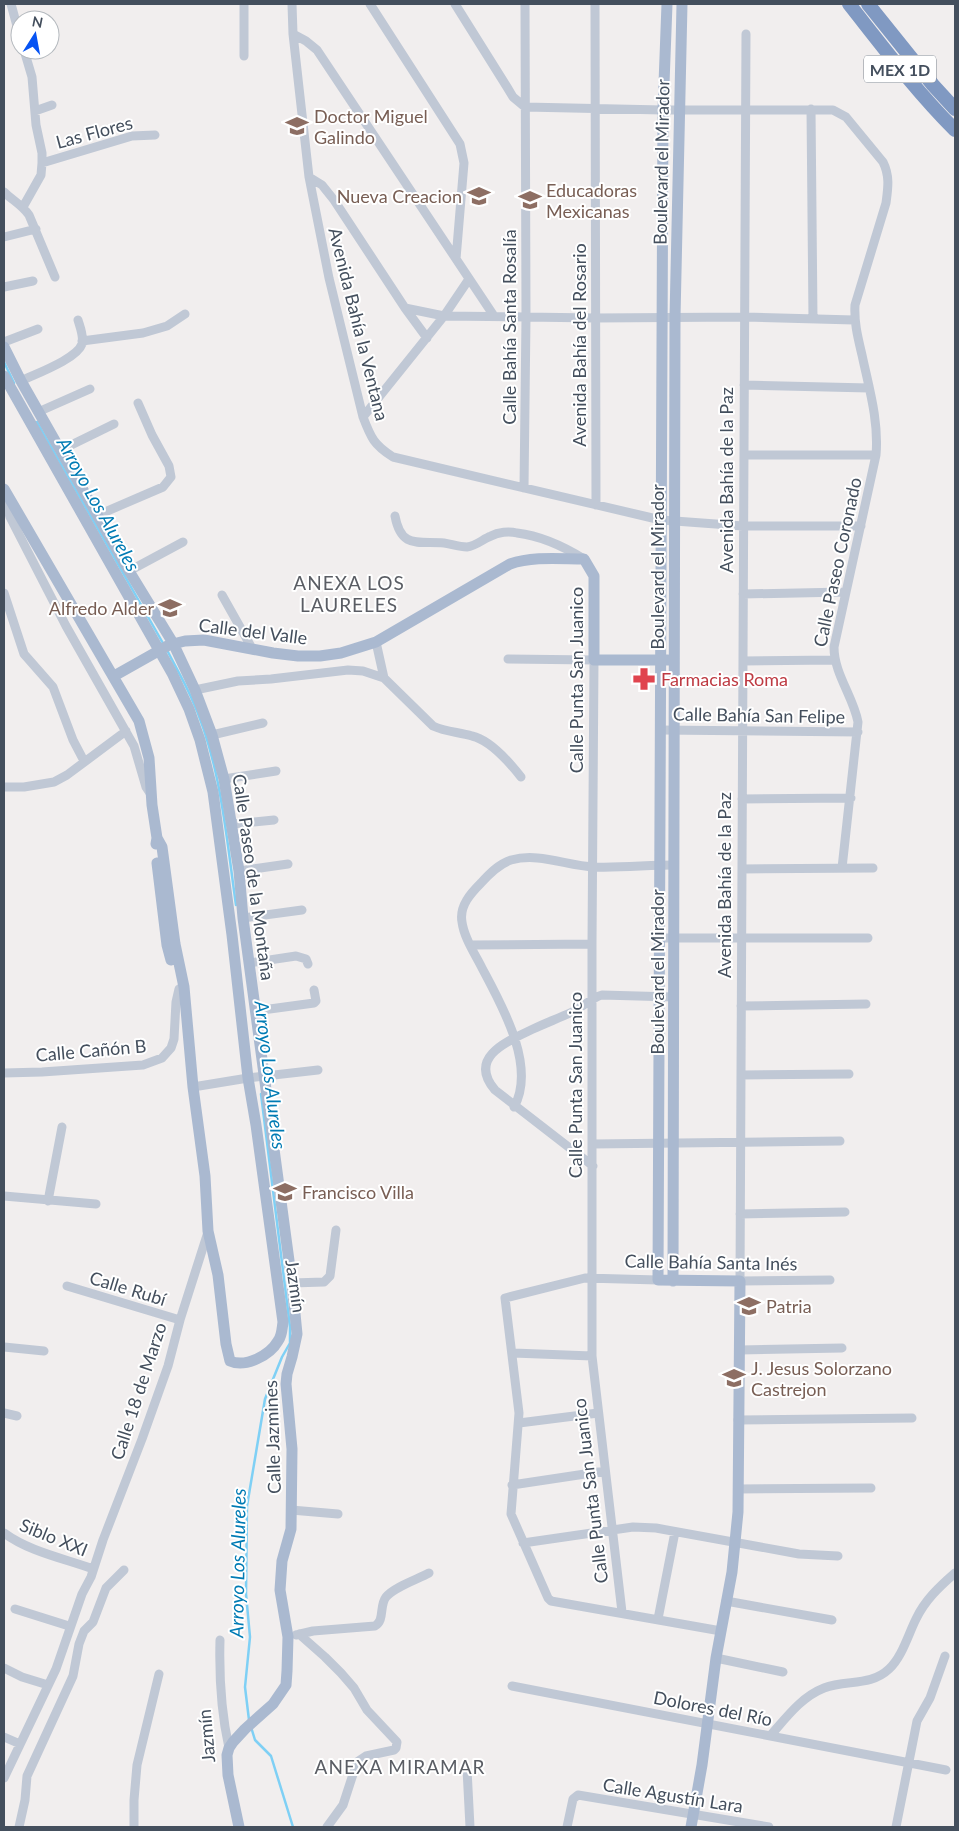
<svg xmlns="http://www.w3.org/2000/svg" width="959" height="1831" font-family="Lato,sans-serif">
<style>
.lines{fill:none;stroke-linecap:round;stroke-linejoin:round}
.stream{stroke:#7fd0f5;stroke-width:2.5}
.minor{stroke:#c0c8d5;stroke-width:9}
.major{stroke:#aab9d0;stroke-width:11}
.highway{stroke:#8099c2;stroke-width:14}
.labels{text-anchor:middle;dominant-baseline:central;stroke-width:4;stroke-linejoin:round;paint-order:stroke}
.shield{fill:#fff;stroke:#7c848e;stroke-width:1}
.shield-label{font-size:16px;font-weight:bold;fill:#444f5d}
.education-label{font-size:18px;fill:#785e54;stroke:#fff;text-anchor:start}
.street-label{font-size:18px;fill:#444f5d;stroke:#fff}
.health-label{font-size:18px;fill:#be3a42;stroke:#fff;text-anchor:start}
.water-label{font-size:19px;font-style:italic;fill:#007bb4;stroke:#fff}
.neighbourhood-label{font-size:19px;letter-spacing:1px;fill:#5a5d64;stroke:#fff}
</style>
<rect width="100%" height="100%" fill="#f1eeee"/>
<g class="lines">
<!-- stream -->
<path class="stream" d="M4 362 14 383
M37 422 164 645
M167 650C175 666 184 681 191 697 221 762 226 836 236 905
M249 1720 245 1687 250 1637 246 1594 247 1506 265 1399 282 1357 290 1343V1327L261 1094
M251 1727 255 1740 271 1756 293 1827"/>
<!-- minor -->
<path class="minor" d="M11 4 20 37
M292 4 293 34 309 177 329 278 363 417C371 438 374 445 393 457L661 520 743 526H861
M370 4 460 144 464 163 456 259
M455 4 507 87 513 97 525 107
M595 4 596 505
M293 34 306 41 317 50 494 316
M746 34 740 1281 830 1280
M244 56V4
M525 107 663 110H833L846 117 883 162C890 176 888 188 886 203L855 305C854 323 858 338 862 355 869 388 879 421 876 455L834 647C834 674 853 696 858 722L842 868
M811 109 813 319
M35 111 52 105
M42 163 132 136 155 135
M309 177 322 185 334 200 405 308 427 338
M4 192C12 200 22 205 29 215L55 277
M23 207 41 175 42 163V153L36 125 32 77 24 50
M4 237 36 229
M4 287 33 281
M405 308 444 316 595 318 745 317 854 320
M82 341 143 333 167 326 185 314
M4 342 38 329
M21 381C35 374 77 359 82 344 84 336 80 327 78 320
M744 385 869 388
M38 412 90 389
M363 417 444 316 469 279
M61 450 114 424
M744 455H876
M524 488 526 317 525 4
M4 495 10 517 66 626 134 746 146 787 150 793
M98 515 163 487 171 477 169 466 152 435 138 403
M395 516C401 549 418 541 444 543 451 544 459 547 467 547 476 546 483 539 491 536 498 532 509 531 517 533 542 536 563 546 584 559
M129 571 183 542
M4 593 24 654 53 687 73 740 84 761
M743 594 845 592
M222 595 253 650
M376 642 384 678
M508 659 594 660 592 944V1356L622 1612
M743 661 834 660
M195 690 238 681 271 679 348 670 363 671 384 678 433 726C446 732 459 732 472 736 490 740 510 763 521 777
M660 730 858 732
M212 735 263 723
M224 779 276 771
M4 787H24L54 782 67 775 126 731
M742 799 851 798
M232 824 274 820
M742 869 873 868
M239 871 288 864
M243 918 302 910
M660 938H868
M470 945 592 944
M249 963 296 956 306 959 308 964
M741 1006 866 1004
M255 1011 314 1003 316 1001 314 990
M4 1073 42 1072 143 1065 162 1058 171 1048 174 1039 176 1002 179 989 184 987
M741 1075 849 1074
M193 1087 248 1078 318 1070
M514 1107C537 1066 501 1004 482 968 475 954 464 938 462 922 459 906 471 893 481 883 490 873 499 864 511 860 539 852 567 866 594 867 621 868 648 865 674 865
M593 1144 840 1141
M593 1166 495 1090C467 1057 508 1041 533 1029 546 1023 559 1018 572 1012 583 1007 591 998 602 995L674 997
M4 1196 96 1204
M48 1201 62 1127
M740 1214 845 1212
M658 1280 585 1278 505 1298 519 1413 511 1514 548 1598 551 1601 721 1631
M292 1283 324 1282 330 1276 336 1230
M67 1286 180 1320
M4 1347 44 1351
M740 1350 842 1348
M513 1353 592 1356
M4 1413 17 1416
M738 1420 912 1418
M519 1423 598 1413
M512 1485 605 1471
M738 1489 871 1488
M291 1510 338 1514
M4 1533C30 1552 63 1558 93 1569
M523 1543 633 1527 656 1528 799 1554 838 1556
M726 1601 832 1620
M15 1609 69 1626
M658 1619 675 1532
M299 1634 325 1657 341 1673 354 1688 367 1710 397 1742 396 1748 394 1750 366 1756 357 1762 343 1805 327 1827
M296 1635 313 1631 375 1626C385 1620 379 1606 386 1597 394 1587 418 1579 429 1573
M220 1640C219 1677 221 1712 229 1748
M716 1658 783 1672
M4 1668 22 1677 48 1685
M512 1686 946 1770
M770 1736C786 1718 801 1697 824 1688 846 1679 870 1687 889 1669 902 1657 908 1635 916 1619 925 1600 939 1587 955 1573
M4 1737 20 1744
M467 1769 470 1827
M4 1778 56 1669 82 1594 91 1577 103 1540 142 1439 168 1366 180 1320 208 1232
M19 1827 25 1800 27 1776 73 1676 79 1644 84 1631 93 1622 106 1588 124 1570
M134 1827V1800L137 1765 159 1674
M567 1827 573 1799 578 1795 769 1827
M896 1827 917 1721 930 1698 945 1656"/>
<!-- major -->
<path class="major" d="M667 4 663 110 658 1280 740 1281 738 1512 732 1572 716 1658 702 1765 691 1827
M4 347 21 381 129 571 173 643 195 690 212 735 224 779 239 871 243 918 292 1283 297 1334 292 1357 287 1374 286 1384 292 1449 291 1529 282 1561 280 1590 288 1637 287 1671 286 1685 273 1704 245 1729 233 1742 229 1748 227 1755 228 1775 239 1827
M4 376 172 673 189 709 200 740 213 792 232 935 248 1078 256 1125 283 1322C282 1329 282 1336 278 1341 270 1355 246 1368 230 1361L226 1344 218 1275 208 1231 205 1176 193 1087 184 987 175 944 162 847 157 838
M4 489 139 721 149 758 152 805 157 838 156 844
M114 676 169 645 185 641 204 640 273 653 298 656H320L341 653 376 642 510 564C533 556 560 559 584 559L594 576V660H668
M157 863 167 945 171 960
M673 1281 675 317 682 4"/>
<!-- highway -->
<path class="highway" d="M849 4C883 47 916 91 955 130
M868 4 933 85 955 109"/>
</g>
<!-- icons -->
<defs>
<symbol id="school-bare" viewBox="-9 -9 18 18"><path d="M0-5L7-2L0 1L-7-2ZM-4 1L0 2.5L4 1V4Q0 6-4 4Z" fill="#8d6e63" stroke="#fff" stroke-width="2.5" paint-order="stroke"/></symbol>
<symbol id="pharmacy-bare" viewBox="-9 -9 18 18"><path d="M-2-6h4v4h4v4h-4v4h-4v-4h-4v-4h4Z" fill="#e0444e" stroke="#fff" stroke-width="2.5" paint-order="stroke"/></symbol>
</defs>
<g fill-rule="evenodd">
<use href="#school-bare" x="281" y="110" width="32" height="32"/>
<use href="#school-bare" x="463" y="180" width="32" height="32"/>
<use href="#school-bare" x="514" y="184" width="32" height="32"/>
<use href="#school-bare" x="154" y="592" width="32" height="32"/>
<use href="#pharmacy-bare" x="628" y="663" width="32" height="32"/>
<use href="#school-bare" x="269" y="1176" width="32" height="32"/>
<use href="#school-bare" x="733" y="1290" width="32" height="32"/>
<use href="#school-bare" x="718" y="1362" width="32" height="32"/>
</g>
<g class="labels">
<!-- shield labels -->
<rect class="shield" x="864" y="55.5" width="72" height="27" rx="4"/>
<g class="shield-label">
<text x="900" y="69">MEX 1D</text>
</g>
<!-- education labels -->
<g class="education-label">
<text x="314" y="116">Doctor Miguel<tspan x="314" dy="21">Galindo</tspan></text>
<text x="546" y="190">Educadoras<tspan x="546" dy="21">Mexicanas</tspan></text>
<text x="462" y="196" text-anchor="end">Nueva Creacion</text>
<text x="154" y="608" text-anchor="end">Alfredo Alder</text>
<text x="302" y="1192">Francisco Villa</text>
<text x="766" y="1306">Patria</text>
<text x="751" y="1368">J. Jesus Solorzano<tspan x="751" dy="21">Castrejon</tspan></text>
</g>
<!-- street labels -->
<g class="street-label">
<text transform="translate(94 132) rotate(-15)">Las Flores</text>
<text transform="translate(661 162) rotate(-89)">Boulevard el Mirador</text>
<text transform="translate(359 324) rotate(76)">Avenida Bahía la Ventana</text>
<text transform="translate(509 327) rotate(-90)">Calle Bahía Santa Rosalía</text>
<text transform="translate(579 345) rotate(-90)">Avenida Bahía del Rosario</text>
<text transform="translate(726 480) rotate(-90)">Avenida Bahía de la Paz</text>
<text transform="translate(837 562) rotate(-78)">Calle Paseo Coronado</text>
<text transform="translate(657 567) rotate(-90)">Boulevard el Mirador</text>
<text transform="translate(253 631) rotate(7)">Calle del Valle</text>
<text transform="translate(576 680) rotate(-90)">Calle Punta San Juanico</text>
<text transform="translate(759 715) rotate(1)">Calle Bahía San Felipe</text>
<text transform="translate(254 877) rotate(82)">Calle Paseo de la Montaña</text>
<text transform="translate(724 885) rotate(-90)">Avenida Bahía de la Paz</text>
<text transform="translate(657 972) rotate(-90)">Boulevard el Mirador</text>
<text transform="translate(91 1050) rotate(-5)">Calle Cañón B</text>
<text transform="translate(575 1085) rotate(-90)">Calle Punta San Juanico</text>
<text transform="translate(711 1262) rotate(1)">Calle Bahía Santa Inés</text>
<text transform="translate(296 1286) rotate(82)">Jazmín</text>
<text transform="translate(128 1288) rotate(17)">Calle Rubí</text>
<text transform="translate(138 1391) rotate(-72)">Calle 18 de Marzo</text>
<text transform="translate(272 1437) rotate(-92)">Calle Jazmines</text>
<text transform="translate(590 1491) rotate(-97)">Calle Punta San Juanico</text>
<text transform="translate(54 1537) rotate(22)">Siblo XXI</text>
<text transform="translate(713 1708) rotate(11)">Dolores del Río</text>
<text transform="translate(206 1736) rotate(-95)">Jazmín</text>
<text transform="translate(673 1795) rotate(9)">Calle Agustín Lara</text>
</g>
<!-- health labels -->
<g class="health-label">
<text x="661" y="679">Farmacias Roma</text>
</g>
<!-- water labels -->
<g class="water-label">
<text transform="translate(99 504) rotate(61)">Arroyo Los Alureles</text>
<text transform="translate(271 1075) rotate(83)">Arroyo Los Alureles</text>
<text transform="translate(237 1563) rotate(-89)">Arroyo Los Alureles</text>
</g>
<!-- neighbourhood labels -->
<g class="neighbourhood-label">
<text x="349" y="582">ANEXA LOS<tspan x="349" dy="22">LAURELES</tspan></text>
<text x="400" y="1766">ANEXA MIRAMAR</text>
</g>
</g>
<!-- border -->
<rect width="959" height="1831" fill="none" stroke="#444f5d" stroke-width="10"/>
<!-- north arrow -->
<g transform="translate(35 35) rotate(11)"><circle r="24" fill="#ffffff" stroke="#b4b9be"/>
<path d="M0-4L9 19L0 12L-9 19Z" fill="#0653f3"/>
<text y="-8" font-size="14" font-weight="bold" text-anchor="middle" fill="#444f5d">N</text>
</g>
</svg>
